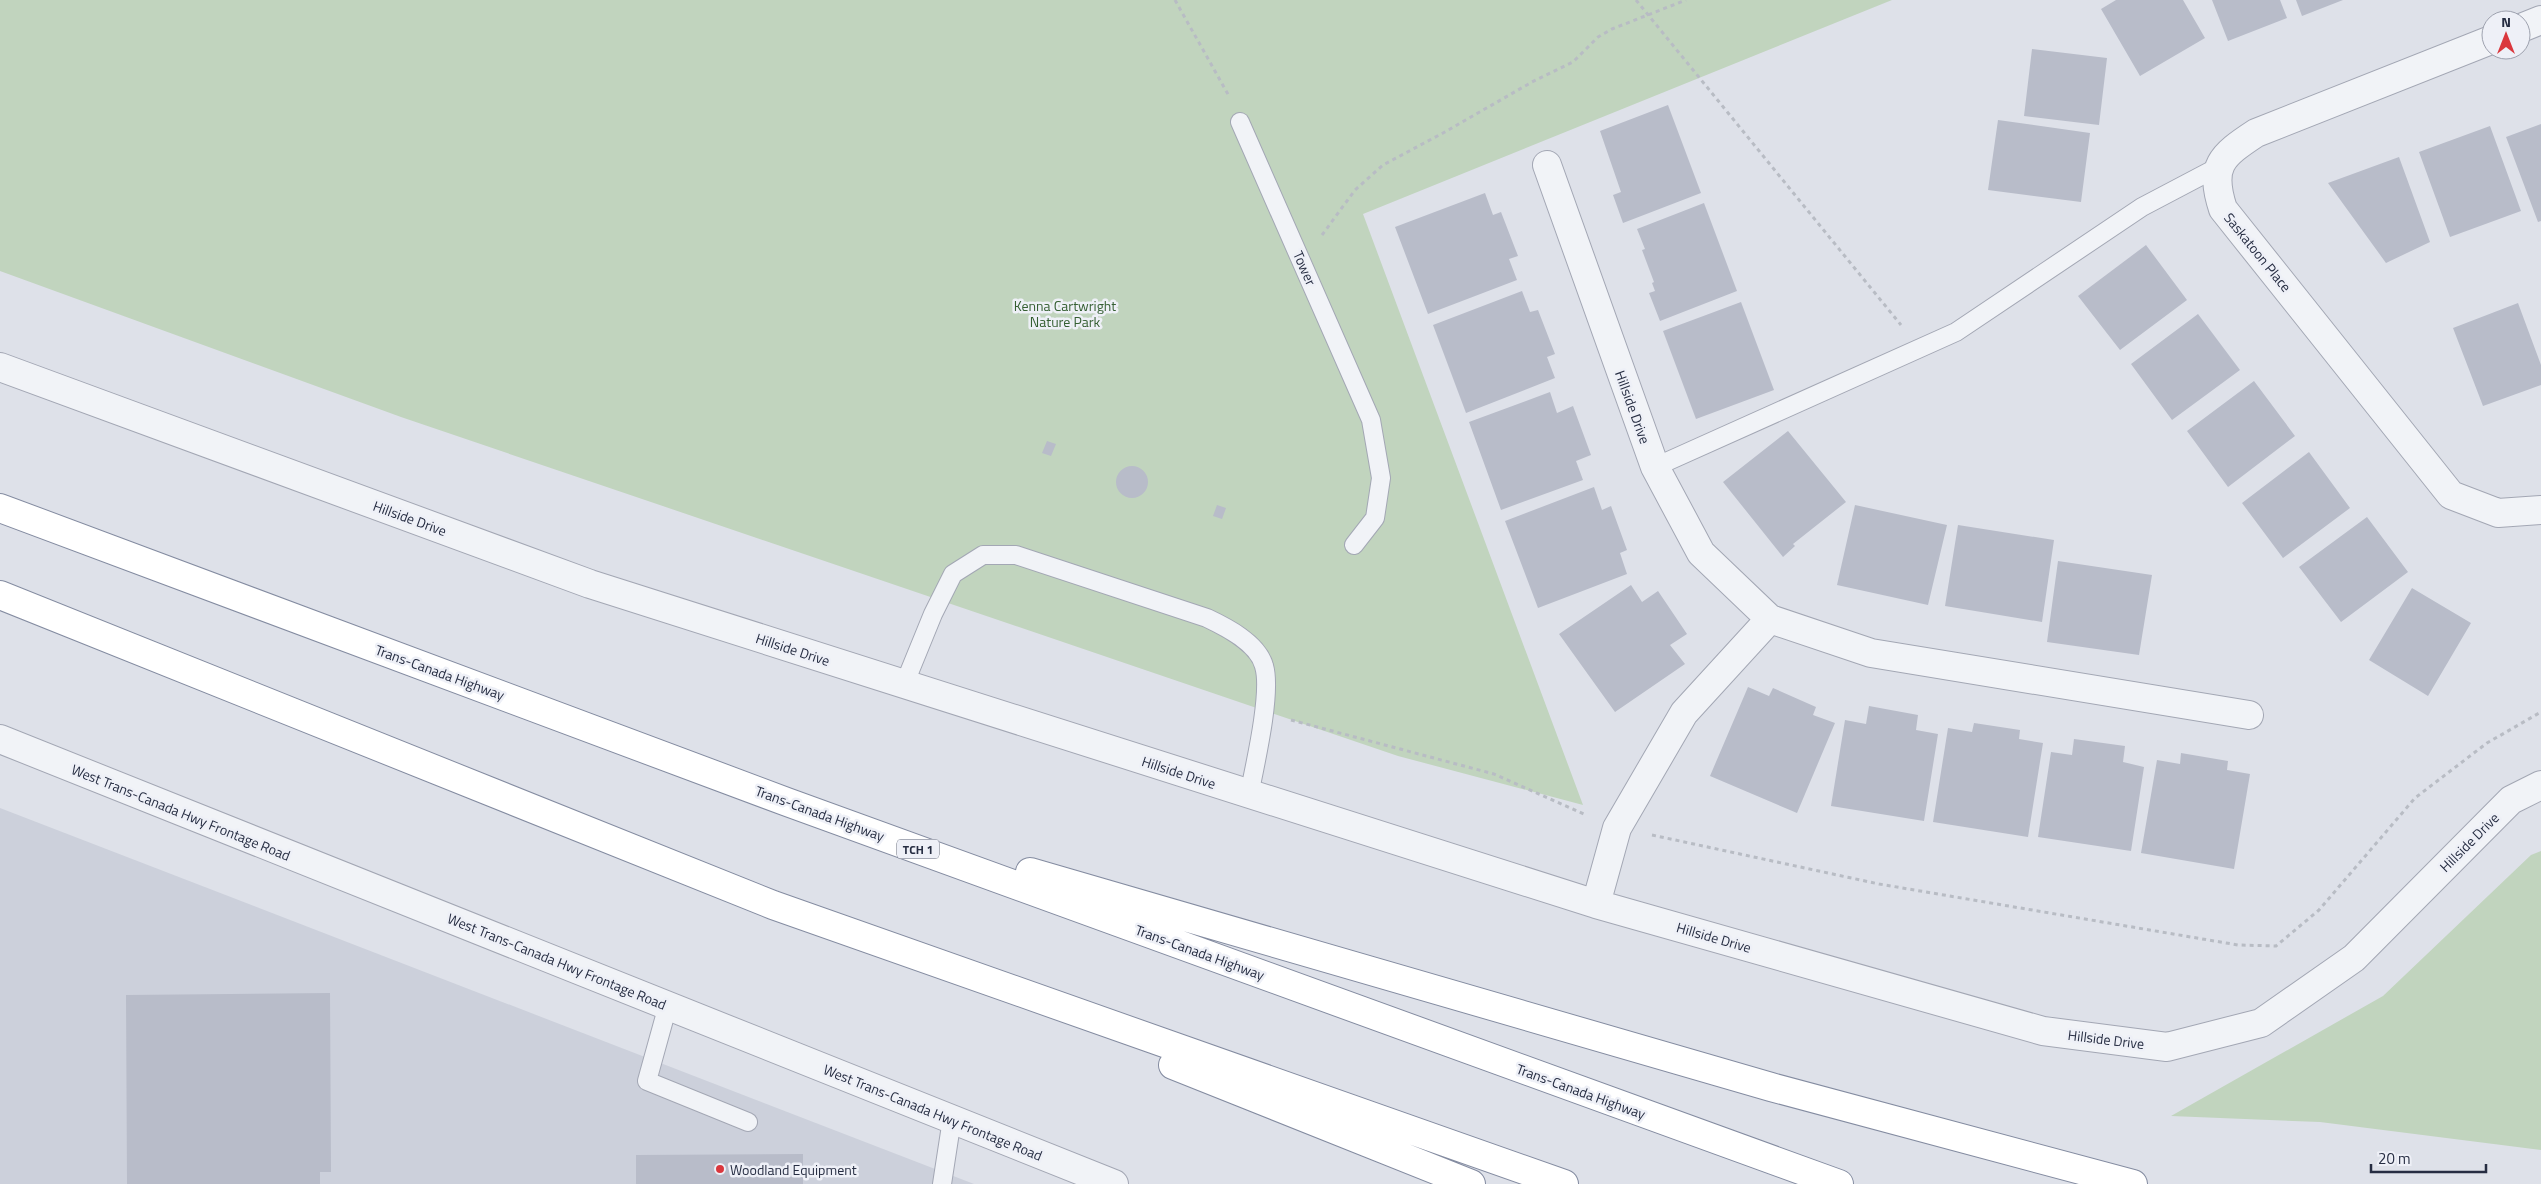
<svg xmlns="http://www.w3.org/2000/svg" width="2541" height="1184" font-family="'Titillium Web',sans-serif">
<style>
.built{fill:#ccd0db}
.green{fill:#c1d4be}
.building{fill:#b8bcc9}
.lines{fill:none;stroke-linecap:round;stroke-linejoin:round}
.service-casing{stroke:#a3a7b4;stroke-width:20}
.minor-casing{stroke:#a3a7b4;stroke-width:30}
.tertiary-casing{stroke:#a3a7b4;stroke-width:30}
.motorway-casing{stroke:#848ca1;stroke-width:30}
.path{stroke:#b8bcc4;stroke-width:3;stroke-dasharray:4 4;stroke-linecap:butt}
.service{stroke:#f1f3f7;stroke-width:18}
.minor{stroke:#f1f3f7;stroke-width:28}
.tertiary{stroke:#f1f3f7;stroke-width:28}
.motorway{stroke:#fff;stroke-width:28}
.poi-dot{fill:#da373d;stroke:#eef0f7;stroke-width:2}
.labels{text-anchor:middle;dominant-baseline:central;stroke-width:5;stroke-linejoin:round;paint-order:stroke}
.shield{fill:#eef0f7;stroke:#626878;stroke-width:1}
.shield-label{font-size:12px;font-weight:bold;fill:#262d42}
.street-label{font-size:14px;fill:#262d42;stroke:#eef0f7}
.park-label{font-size:14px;fill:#355f32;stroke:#eef0f7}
.poi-label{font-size:14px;fill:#262d42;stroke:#eef0f7;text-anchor:start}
</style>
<rect width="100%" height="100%" fill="#dee1e9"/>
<!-- built -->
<path class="built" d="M0 808 974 1184H0Z"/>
<!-- green -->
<path class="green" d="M0 0H1892L1363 214 1583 805 1398 756 401 417 0 271Z
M2541 851V1150L2320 1122 2171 1116 2383 996 2531 855Z"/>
<!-- building -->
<path class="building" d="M2116 0H2183L2205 38 2140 76 2101 9Z
M2212 0H2280L2287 18 2228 41Z
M2296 0H2343L2302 16Z
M2032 49 2107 58 2099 125 2024 116Z
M1668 105 1701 193 1623 223 1613 195 1621 192 1600 131Z
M1998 120 2090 133 2081 202 1988 190Z
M2541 124V221L2538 222 2506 137Z
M2490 126 2521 211 2450 237 2419 152Z
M2399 157 2430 242 2386 263 2328 183Z
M1485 193 1493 215 1501 212 1518 256 1509 259 1517 280 1428 314 1395 227Z
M1704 203 1737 291 1660 321 1649 293 1655 291 1652 283 1654 282 1642 250 1645 249 1637 229Z
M2146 245 2187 300 2120 350 2078 296Z
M1522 291 1530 312 1538 310 1555 354 1547 357 1555 378 1466 413 1433 325Z
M1741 302 1774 390 1696 419 1663 331Z
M2518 303 2541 365V385L2483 406 2453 328Z
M2198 314 2240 370 2172 420 2131 364Z
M2254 381 2295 436 2228 487 2187 431Z
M1550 392 1557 413 1573 406 1591 455 1576 461 1583 480 1501 510 1469 422Z
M1788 431 1846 502 1793 544 1795 546 1783 557 1723 482Z
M1047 441 1056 444 1051 456 1042 453Z
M2309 452 2350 508 2283 558 2242 503Z
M1116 482a16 16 0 1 1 32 0a16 16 0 1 1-32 0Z
M1594 487 1602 510 1611 506 1627 550 1620 553 1627 574 1538 608 1505 521Z
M1217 505 1226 508 1222 519 1213 516Z
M1855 505 1947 525 1928 605 1837 585Z
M2367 517 2408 572 2341 622 2299 567Z
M1958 525 2054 540 2042 622 1945 606Z
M2058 561 2152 575 2139 655 2047 642Z
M1631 585 1642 602 1658 591 1687 634 1670 645 1685 664 1615 712 1559 634Z
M2412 588 2471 623 2428 696 2369 660Z
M1748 687 1769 696 1773 688 1816 707 1813 715 1835 723 1797 813 1710 776Z
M1869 706 1918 715 1916 730 1938 734 1924 821 1831 806 1845 720 1866 724Z
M1974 723 2020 730 2019 739 2043 743 2028 837 1933 822 1948 728 1972 732Z
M2074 739 2125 746 2123 762 2144 767 2131 851 2038 837 2051 752 2072 755Z
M2181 753 2228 761 2227 770 2250 774 2234 869 2141 853 2157 760 2180 764Z
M330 993 331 1172H320V1184H127L126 995Z
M803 1154V1184H636V1155Z"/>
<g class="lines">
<defs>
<path id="service" d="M1240 122 1371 420 1381 478 1375 518 1354 545
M1655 467 1956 332 2142 207 2218 167
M904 685 933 614 953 574 983 555H1016L1207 618C1226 627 1258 643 1264 666 1272 692 1255 765 1249 795
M668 1005 647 1081 748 1122
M942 1184 952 1119"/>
<path id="minor" d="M2521 28 2541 20
M2491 40 2256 133C2221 156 2209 166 2223 209L2451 495 2498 513 2541 510
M1547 165 1655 467 1701 553 1770 619 1871 653 2249 715
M0 367 590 584 1596 904 2043 1031 2167 1047 2261 1023 2354 958 2511 800 2541 785
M1596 904 1617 828 1684 713 1770 619"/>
<path id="tertiary" d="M0 739 1114 1184"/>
<path id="motorway" d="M0 508 787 802 1839 1184
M0 595 773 905 1564 1184
M1030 872 1771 1087 2133 1184
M1173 1065 1471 1184"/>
</defs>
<!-- service casing -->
<use href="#service" class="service-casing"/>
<!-- minor casing -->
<use href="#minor" class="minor-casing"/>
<!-- tertiary casing -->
<use href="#tertiary" class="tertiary-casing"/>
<!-- motorway casing -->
<use href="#motorway" class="motorway-casing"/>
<!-- path -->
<path class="path" d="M1175 0 1229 96
M1636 0 1901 325
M1322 235 1355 190 1383 165 1443 133 1532 82 1573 62 1598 37 1612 29 1686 0
M1291 720 1494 774 1586 815
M1652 835 1879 884 2238 945 2276 946 2319 910 2415 798 2487 743 2541 712"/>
<!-- service -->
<use href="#service" class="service"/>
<!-- minor -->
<use href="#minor" class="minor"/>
<!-- tertiary -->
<use href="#tertiary" class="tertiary"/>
<!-- motorway -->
<use href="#motorway" class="motorway"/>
</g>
<!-- markers -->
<circle class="poi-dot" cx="720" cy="1169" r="5"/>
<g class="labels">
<!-- shield labels -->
<rect class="shield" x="897" y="839.5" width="42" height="19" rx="4"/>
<g class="shield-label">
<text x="918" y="849">TCH 1</text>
</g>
<!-- street labels -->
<g class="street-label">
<text transform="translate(2258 252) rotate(51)">Saskatoon Place</text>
<text transform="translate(1305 268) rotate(66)">Tower</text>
<text transform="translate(1633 407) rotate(70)">Hillside Drive</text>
<text transform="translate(410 518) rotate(20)">Hillside Drive</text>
<text transform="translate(793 649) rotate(18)">Hillside Drive</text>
<text transform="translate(440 672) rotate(20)">Trans-Canada Highway</text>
<text transform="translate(1179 772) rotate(18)">Hillside Drive</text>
<text transform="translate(181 812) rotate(22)">West Trans-Canada Hwy Frontage Road</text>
<text transform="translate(820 813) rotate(20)">Trans-Canada Highway</text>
<text transform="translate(2469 842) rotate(-45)">Hillside Drive</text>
<text transform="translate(1714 937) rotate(16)">Hillside Drive</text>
<text transform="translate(1200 952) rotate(20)">Trans-Canada Highway</text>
<text transform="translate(557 961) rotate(22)">West Trans-Canada Hwy Frontage Road</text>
<text transform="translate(2106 1039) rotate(7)">Hillside Drive</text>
<text transform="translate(1581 1091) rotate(20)">Trans-Canada Highway</text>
<text transform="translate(933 1112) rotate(22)">West Trans-Canada Hwy Frontage Road</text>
</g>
<!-- park labels -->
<g class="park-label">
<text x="1065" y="305">Kenna Cartwright<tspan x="1065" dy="16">Nature Park</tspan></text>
</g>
<!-- poi labels -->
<g class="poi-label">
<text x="730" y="1169">Woodland Equipment</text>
</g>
</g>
<!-- north arrow -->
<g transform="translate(2506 35)"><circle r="24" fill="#eef0f7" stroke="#9ea2af"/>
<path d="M0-4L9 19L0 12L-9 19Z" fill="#da373d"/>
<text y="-8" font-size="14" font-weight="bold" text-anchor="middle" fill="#262d42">N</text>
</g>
<!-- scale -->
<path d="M2371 1164v8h115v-8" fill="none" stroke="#262d42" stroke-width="2.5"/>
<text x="2378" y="1164" font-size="15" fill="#262d42" stroke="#eef0f7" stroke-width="4" paint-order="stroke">20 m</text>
</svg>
